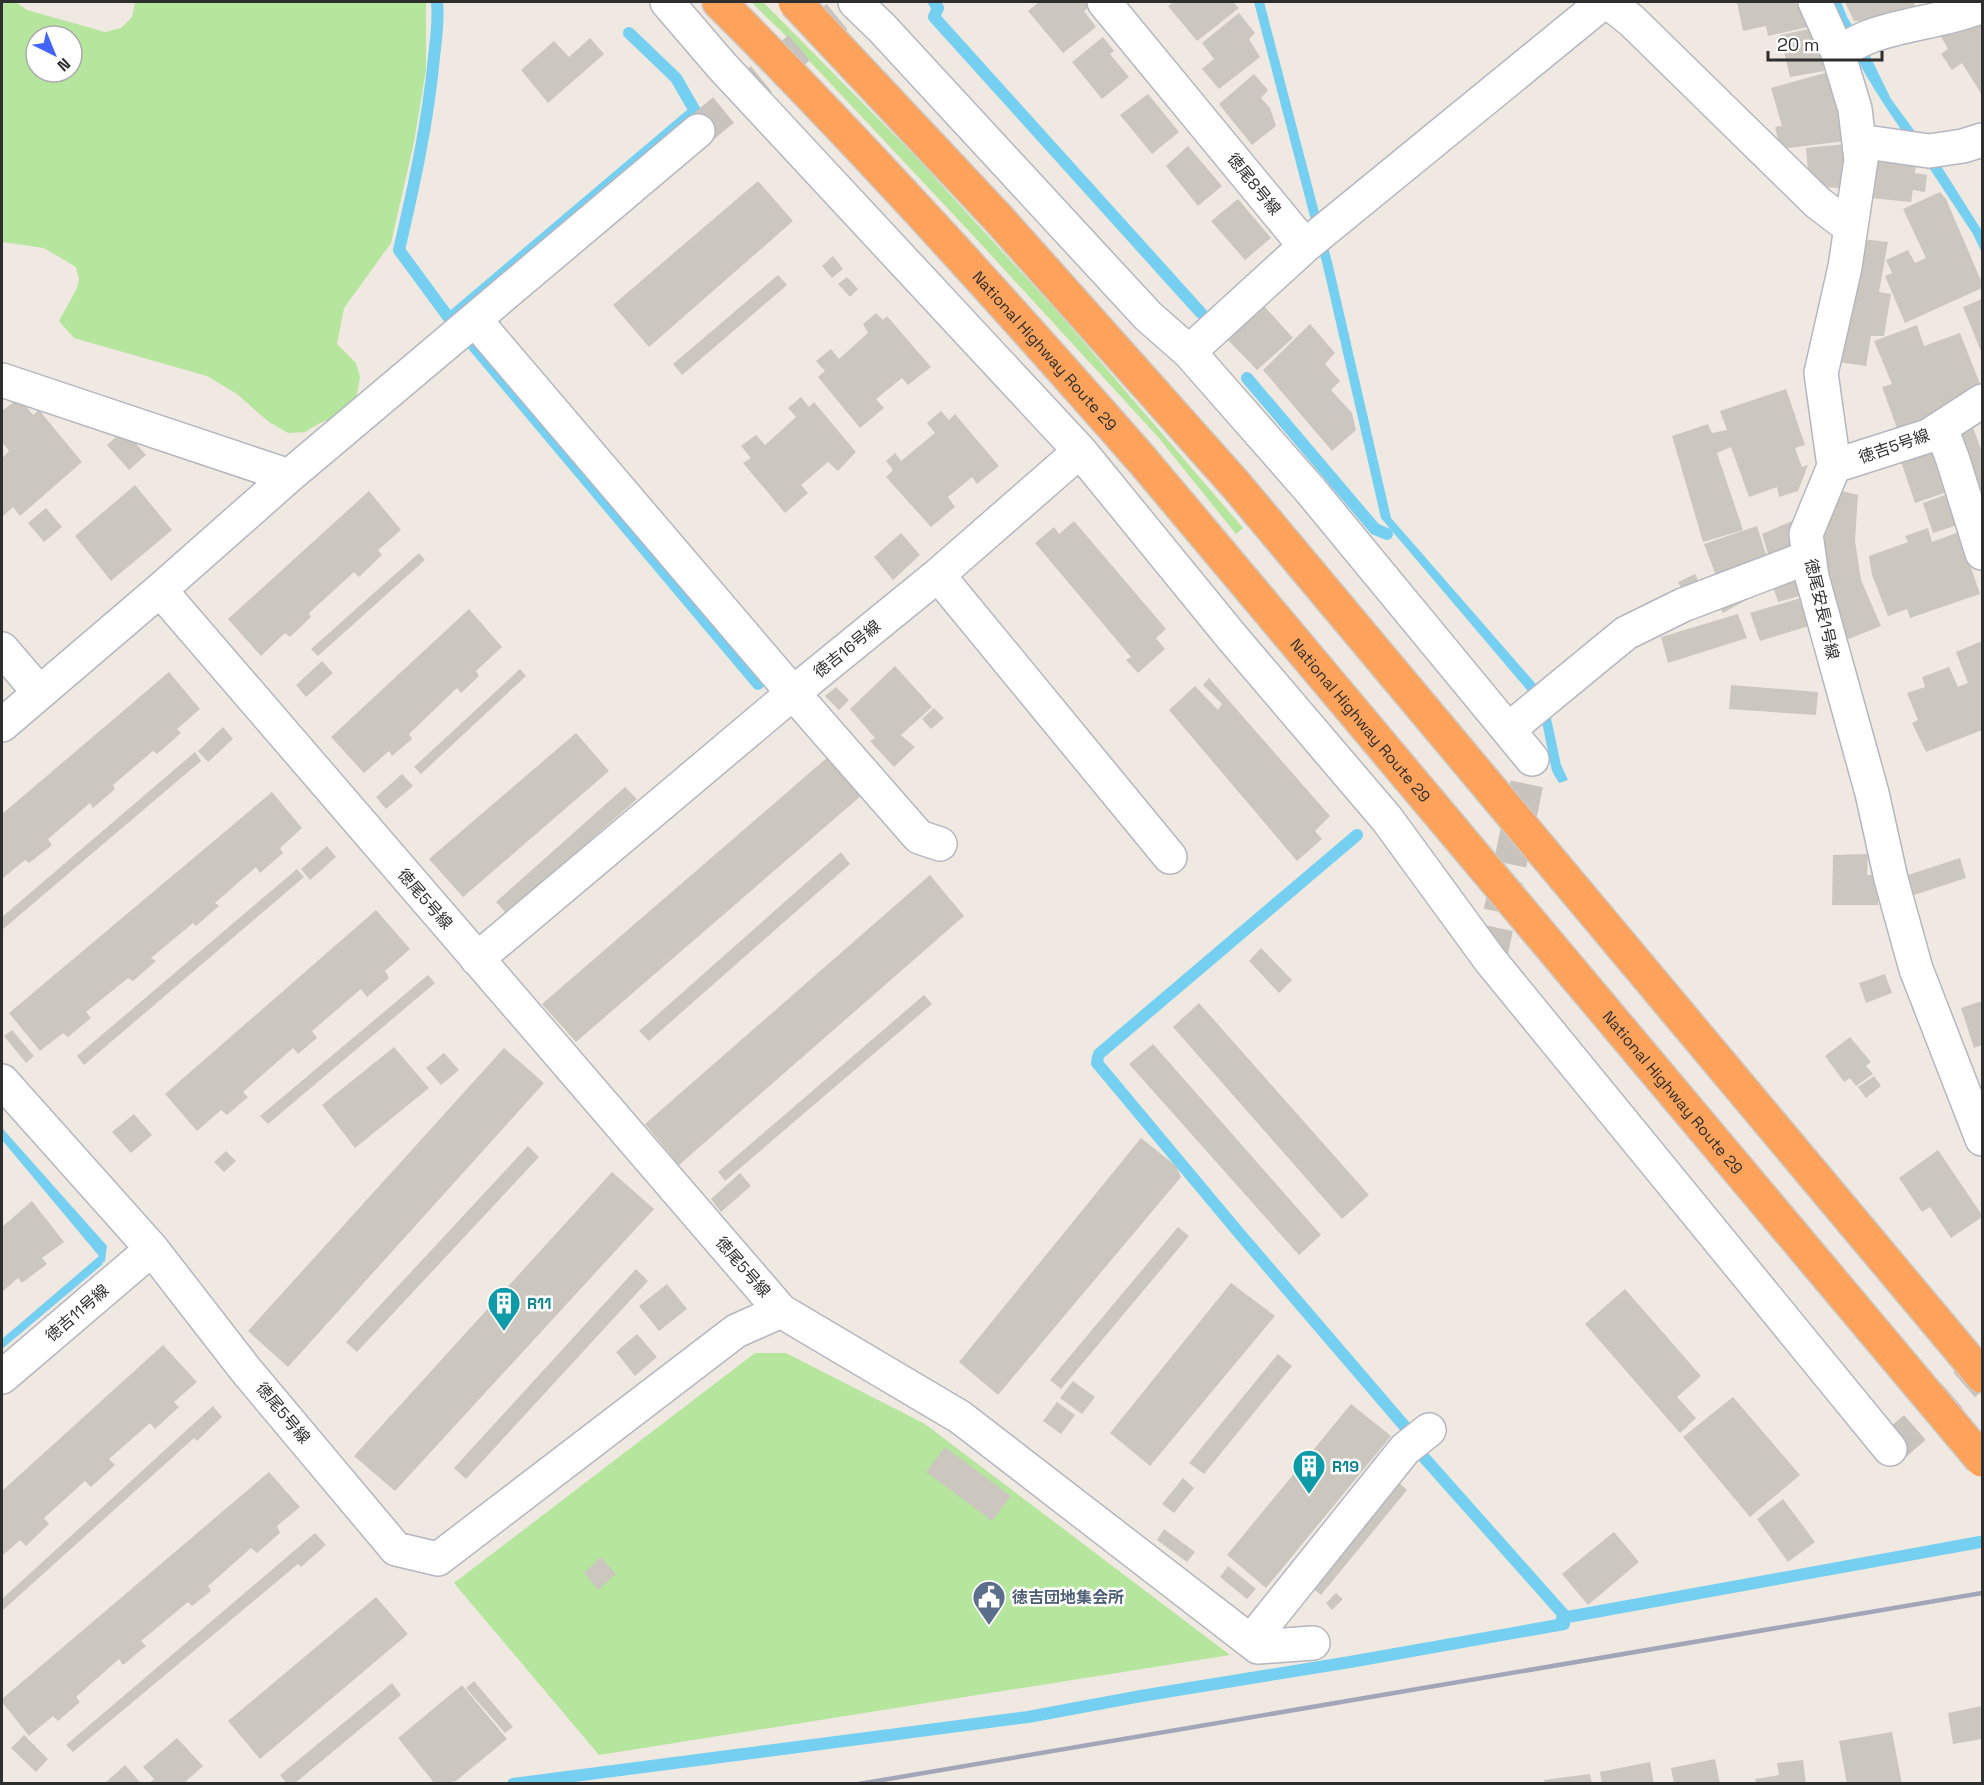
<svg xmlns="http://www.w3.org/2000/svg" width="1984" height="1785" font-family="'Space Grotesk','Noto Sans JP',sans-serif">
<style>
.green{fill:#b6e59e;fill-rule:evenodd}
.water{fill:#75cff0}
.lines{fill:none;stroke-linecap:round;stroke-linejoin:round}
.stream{stroke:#75cff0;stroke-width:12}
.building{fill:#cbc7bf}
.minor-tunnel{stroke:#c8c4bd;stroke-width:33;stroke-dasharray:33 16;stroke-linecap:butt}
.minor-casing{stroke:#b4b7c1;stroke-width:36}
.highway-casing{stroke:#c9c9c9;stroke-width:36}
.minor{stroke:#fff;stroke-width:33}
.highway{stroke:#ffa35c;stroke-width:33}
.rail{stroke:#a3a6b8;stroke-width:4.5}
.highway-bridge-casing{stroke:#c9c9c9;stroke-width:36;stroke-linecap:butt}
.highway-bridge{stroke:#ffa35c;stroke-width:33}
.labels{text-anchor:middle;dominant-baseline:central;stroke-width:5;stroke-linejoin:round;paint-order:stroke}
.street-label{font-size:16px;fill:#2e2e2e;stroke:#fff}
.culture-label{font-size:16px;font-weight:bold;fill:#0d838f;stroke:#fff;text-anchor:start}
.service-label{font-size:16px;font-weight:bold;fill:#4e5e75;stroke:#fff;text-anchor:start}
</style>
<rect width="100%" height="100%" fill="#efe9e1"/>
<!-- green -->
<path class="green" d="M2 2H16L27 10 105 32 121 28 132 17 135 2H426V69L414 142 391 243 344 308 337 344 356 363 360 377 356 400 336 417 320 423 305 432 288 433 269 422 237 394 207 376 74 338 59 321 77 288 79 279 76 267 44 248 2 242ZM36 36H72V72H36Z
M751 2H763L915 156 1063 318 1243 528 1236 534 1158 437 968 230 785 35Z
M755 1353H786L925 1424 1230 1655 599 1755 454 1583Z"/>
<!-- water -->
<path class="water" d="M1254 2H1264L1333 266 1391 518 1541 690 1533 697 1381 518 1323 266Z
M1830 2H1841L1847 17 1868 52 1891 99 1916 133 1907 138C1877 96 1849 50 1830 2Z
M1936 158 1982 231V253L1973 234 1924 160Z
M1549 709 1561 765 1568 780 1559 783 1552 771 1540 712Z
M2 1128 107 1246 105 1261 102 1263 103 1264 2 1349V1339L99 1256 2 1140Z"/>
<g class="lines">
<!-- stream -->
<path class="stream" d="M437 2C439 20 436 39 434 57 428 122 414 186 399 250L449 318
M934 2 938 8 934 17 1201 313
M454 315 695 111 676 78 629 33
M472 344 758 684
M1247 378 1375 529 1387 534
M1099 1054 1357 835
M1098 1057 1097 1063 1239 1233 1407 1429
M1420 1453 1564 1615
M513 1784 1028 1717 1141 1696 1350 1662 1564 1624 1562 1618 1980 1542"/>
</g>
<!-- building -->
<path class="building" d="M1039 2H1086L1090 6 1084 11 1096 27 1063 53 1028 11Z
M1174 2H1233L1239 8 1197 41 1168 6Z
M1737 2H1803L1808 27 1768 36 1766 26 1743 31Z
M1845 2H1914L1917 18 1898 20 1854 21Z
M1239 13 1255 33 1249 39 1260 57 1219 89 1202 69 1214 59 1202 43Z
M1982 16V95L1962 63 1952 70 1941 54 1948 49 1940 35Z
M1814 28 1820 47 1824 71 1790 77 1780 35Z
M1103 37 1114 51 1110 54 1129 77 1102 99 1072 62Z
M590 38 604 54 548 103 521 70 554 41 569 57Z
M1829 72 1846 141 1780 149 1775 127 1782 126 1771 88Z
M1254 74 1268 90 1261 98 1270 108 1276 126 1252 145 1219 104Z
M1148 94 1179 132 1152 154 1120 115Z
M1845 144 1844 188 1814 187 1809 183 1806 148Z
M1188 146 1222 186 1198 206 1166 166Z
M1873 158 1916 163 1915 173 1927 175 1925 192 1913 190 1911 202 1870 198Z
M758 181 793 221 649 347 613 305Z
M1940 192 1946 199 1982 283V288L1905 323 1885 276 1892 273 1886 260 1908 250 1915 263 1926 258 1903 209Z
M1238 199 1271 238 1245 260 1211 221Z
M1863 239 1888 242 1879 292 1891 294 1884 336H1871L1866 366 1839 362Z
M833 256 843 269 832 278 822 266Z
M778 275 787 285 682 375 673 364Z
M847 277 858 289 850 297 838 284Z
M1982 299V354L1963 307Z
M1264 306 1293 338 1257 370 1227 339Z
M876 313 883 320 887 316 931 367 908 385 902 378 876 399 884 408 860 428 818 377 825 371 816 361 831 349 839 359 868 333 863 324Z
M1310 324 1335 353 1325 364 1340 381 1331 390 1352 413 1356 430 1332 451 1263 370Z
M1917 325 1924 346 1960 333 1982 389 1901 439 1882 387 1892 384 1874 341Z
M1786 389 1805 445 1795 448 1802 467 1808 465 1798 491 1779 497 1777 487 1749 497 1731 447 1717 453 1743 530 1703 542 1672 436 1708 424 1712 433 1727 430 1720 411Z
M801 397 809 407 814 402 856 452 838 471 828 462 801 485 808 493 785 513 743 463 751 458 741 446 756 435 765 445 796 417 788 408Z
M19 398 33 415 39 410 82 462 20 516 13 507 2 517V458L9 451 2 442V411Z
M941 411 949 420 955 414 999 466 977 484 972 477 948 497 955 507 931 527 886 477 893 470 886 461 895 453 901 461 935 433 927 423Z
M1971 422 1982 452V493L1972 497 1949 431Z
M124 430 146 455 129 470 107 445Z
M1941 445 1956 489 1915 503 1900 459Z
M135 485 172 530 111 581 75 536Z
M1838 490 1858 495 1855 541 1861 580 1881 626 1846 640 1835 609 1823 548 1828 508Z
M369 491 401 530 378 550 382 555 359 577 354 572 309 613 311 617 290 637 285 633 261 656 228 619Z
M1956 491 1967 522 1933 533 1923 503Z
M46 508 62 527 44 542 28 523Z
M1074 521 1166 629 1156 638 1165 649 1138 673 1126 660 1131 657 1035 543 1054 527 1059 534Z
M1792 521 1791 551 1770 560 1762 534Z
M1757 526 1768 561 1718 581 1704 544Z
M1928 528 1932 542 1959 532 1980 594 1910 618 1907 609 1888 616 1872 575 1869 556 1908 542 1905 536Z
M901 533 920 555 893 580 874 557Z
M419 553 425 560 318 656 311 649Z
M1797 572 1803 595 1778 602 1771 580Z
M1695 574 1702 588 1685 595 1678 582Z
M1744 591 1748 599 1723 613 1718 604Z
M1804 597 1812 625 1760 641 1750 613Z
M469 609 502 647 476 671 479 676 461 693 457 688 409 734 412 739 392 756 389 751 364 773 331 737Z
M1738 614 1747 638 1668 663 1661 637Z
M1982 641V730L1926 752 1912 723 1918 720 1907 693 1925 687 1922 677 1949 667 1958 687 1968 683 1956 652Z
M322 661 333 673 306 697 296 685Z
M895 666 932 707 901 735 915 747 894 767 870 741 875 738 850 709Z
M520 669 526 676 421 774 414 767Z
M169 672 200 709 177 729 181 733 157 754 153 751 113 785 115 789 93 808 90 803 48 839 52 845 29 863 25 860 2 879V814Z
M1209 678 1330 816 1315 831 1322 839 1297 861 1169 710 1195 686 1218 710 1222 704 1203 685Z
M1731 685 1818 692 1816 715 1729 709Z
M836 687 849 700 839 710 825 696Z
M934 708 944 718 931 729 922 719Z
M223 727 233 739 208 762 198 751Z
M576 733 609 771 463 897 429 859Z
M195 752 201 761 2 930V917Z
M829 756 862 795 576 1042 542 1004Z
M402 774 413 786 386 809 376 797Z
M625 787 637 799 507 914 496 902Z
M272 792 302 828 280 848 283 853 260 873 256 867 215 903 219 906 196 926 193 923 151 958 156 961 133 981 128 978 86 1012 91 1018 68 1037 63 1033 40 1051 9 1013Z
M327 846 336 857 310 880 301 869Z
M841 852 850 864 649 1041 639 1031Z
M1868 854 1867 875H1879L1878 905H1832L1833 855Z
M1960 858 1966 878 1914 895 1908 875Z
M297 869 304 877 84 1065 77 1056Z
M930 875 964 916 679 1165 645 1124Z
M376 910 410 949 385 971 389 978 367 997 361 989 312 1031 317 1038 298 1054 293 1048 243 1092 248 1097 227 1115 221 1110 197 1131 165 1094Z
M1261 948 1292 980 1279 993 1249 961Z
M1885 974 1892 993 1866 1003 1859 983Z
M428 975 435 983 268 1124 260 1116Z
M924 995 932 1004 725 1181 718 1172Z
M1982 1001V1045L1974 1048 1961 1008Z
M1199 1003 1369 1195 1342 1219 1173 1027Z
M12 1030 34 1056 26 1063 4 1036Z
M1850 1037 1871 1062 1866 1066 1873 1074 1856 1086 1850 1078 1844 1082 1825 1056Z
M1153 1044 1321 1235 1299 1255 1129 1064Z
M394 1047 429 1088 355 1148 322 1105Z
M504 1048 544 1083 288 1367 248 1331Z
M444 1053 459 1070 441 1085 426 1068Z
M1874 1076 1881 1086 1866 1098 1858 1087Z
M134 1114 152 1135 131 1153 112 1132Z
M1141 1138 1176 1166 1181 1177 998 1395 959 1362Z
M528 1146 539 1157 357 1352 346 1342Z
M1938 1150 1982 1215V1217L1951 1238 1930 1207 1922 1212 1899 1178Z
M226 1151 236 1161 224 1172 214 1162Z
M612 1172 654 1209 395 1491 354 1456Z
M740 1173 751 1186 721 1212 711 1199Z
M32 1201 64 1242 42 1258 47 1264 22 1283 18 1278 2 1292V1227Z
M1178 1227 1189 1236 1061 1389 1050 1380Z
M636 1269 648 1281 466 1479 454 1468Z
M1231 1283 1275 1316 1150 1466 1110 1433Z
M667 1284 687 1309 659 1331 639 1306Z
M1625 1289 1701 1376 1677 1397 1696 1418 1680 1433 1585 1324Z
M637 1334 657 1357 635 1376 616 1352Z
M163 1345 197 1382 174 1402 179 1407 155 1429 150 1423 109 1459 115 1465 91 1487 85 1481 44 1518 49 1524 26 1546 20 1540 2 1556V1491Z
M1278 1354 1292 1366 1204 1474 1189 1463Z
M1073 1381 1095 1397 1082 1414 1060 1398Z
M1733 1397 1800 1475 1750 1517 1683 1437Z
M1057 1402 1075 1415 1061 1434 1043 1421Z
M1351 1404 1391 1436 1266 1588 1227 1555Z
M213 1406 222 1417 197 1441 194 1438 2 1611V1599Z
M945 1447 1011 1496 992 1521 926 1472Z
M269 1472 300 1507 277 1526 280 1533 257 1553 251 1548 208 1586 211 1591 192 1606 188 1602 141 1641 146 1646 123 1665 119 1659 76 1697 80 1702 58 1721 53 1716 29 1736 2 1702V1699Z
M1183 1478 1194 1488 1174 1513 1162 1504Z
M1395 1479 1407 1490 1321 1595 1308 1585Z
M1783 1499 1815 1542 1788 1562 1757 1519Z
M1164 1529 1195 1552 1187 1562 1157 1540Z
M1614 1532 1639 1562 1588 1605 1562 1574Z
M315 1533 326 1545 301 1567 298 1564 73 1752 66 1745Z
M601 1557 616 1574 598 1590 584 1573Z
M1228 1566 1256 1589 1247 1599 1220 1577Z
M1336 1593 1343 1599 1332 1610 1326 1603Z
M376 1597 408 1634 260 1759 228 1721Z
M474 1681 513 1727 505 1733 466 1688Z
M392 1683 401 1695 294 1784H287L280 1775Z
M462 1685 507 1739 456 1781 435 1784 398 1738Z
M1982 1706V1739L1953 1744 1948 1713Z
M1892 1732 1902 1784H1847L1839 1741Z
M24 1735 48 1759 36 1772 11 1748Z
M177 1738 203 1766 183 1784H148L154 1779 143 1767Z
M1715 1759 1720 1784H1674L1671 1768Z
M1803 1760 1806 1784H1756L1755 1779 1779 1775 1777 1763Z
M1650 1762 1654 1784H1602L1600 1772Z
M125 1765 140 1782 138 1784H104Z
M1590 1774 1592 1784H1545L1544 1780Z"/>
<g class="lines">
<!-- minor-tunnel -->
<path class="minor-tunnel" d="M698 131 855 2
M1490 960 1532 759
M1890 1449 1982 1369"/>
<defs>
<path id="minor" d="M667 2 721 65 1080 451 1231 636 1387 819 1490 960 1890 1449
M855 2 882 28 1148 316 1189 352 1311 491 1532 759
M1104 2 1305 246 1189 352
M1815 2 1838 53 1855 109 1861 160 1845 267 1821 373 1834 466 1806 534 1812 577 1872 793 1891 879 1916 969 1982 1139
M1838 53C1848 47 1859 40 1871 36 1907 23 1946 21 1982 6
M1859 141 1929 151 1963 146 1982 140
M1305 246 1601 4 1612 5 1632 21 1818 203 1851 228
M475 320 793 693 919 837 940 844
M2 380 289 476
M1941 428 1953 460 1982 553
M1834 466 1928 436 1982 401
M938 575 1080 451
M160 590 289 476 698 131
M2 649 39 692
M2 725 160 590 781 1311 736 1331 438 1559 396 1549 245 1369 152 1249 2 1081
M1508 730 1626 633 1683 605 1809 557
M477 959 793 693 938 575 1170 857
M781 1311 960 1417 1258 1647 1313 1643
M2 1377 152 1249
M1251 1641 1405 1449 1429 1430"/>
<path id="highway" d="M719 2 744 27"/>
</defs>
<!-- minor casing -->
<use href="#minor" class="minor-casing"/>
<!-- highway casing -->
<use href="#highway" class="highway-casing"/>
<!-- minor -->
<use href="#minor" class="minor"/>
<!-- highway -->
<use href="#highway" class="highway"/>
<!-- rail -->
<path class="rail" d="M859 1784 1982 1593"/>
<defs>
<g id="highway-bridge">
<path d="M795 2 998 218 1236 485 1982 1376"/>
<path id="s1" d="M744 27C882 167 1013 313 1143 461L1982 1460"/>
</g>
</defs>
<!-- highway-bridge casing -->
<use href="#highway-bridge" class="highway-bridge-casing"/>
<!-- highway-bridge -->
<use href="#highway-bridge" class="highway-bridge"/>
</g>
<!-- icons -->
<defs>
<symbol id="building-pin" viewBox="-11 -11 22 30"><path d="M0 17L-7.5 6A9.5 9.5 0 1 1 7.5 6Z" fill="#0f9aa8" stroke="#fff"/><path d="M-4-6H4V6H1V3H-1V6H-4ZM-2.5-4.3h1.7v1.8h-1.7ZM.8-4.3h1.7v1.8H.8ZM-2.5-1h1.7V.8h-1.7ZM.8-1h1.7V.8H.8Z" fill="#fff"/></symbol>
<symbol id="civic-pin" viewBox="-11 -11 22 30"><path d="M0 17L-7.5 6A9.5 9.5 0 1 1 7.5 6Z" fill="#5c6f8a" stroke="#fff"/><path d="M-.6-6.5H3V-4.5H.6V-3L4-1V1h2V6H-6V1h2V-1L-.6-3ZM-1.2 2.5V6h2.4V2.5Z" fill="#fff"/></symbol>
</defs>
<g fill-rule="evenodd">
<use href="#building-pin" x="485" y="1284" width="38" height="52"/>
<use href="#building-pin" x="1290" y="1447" width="38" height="52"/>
<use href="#civic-pin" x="970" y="1578" width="38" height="52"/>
</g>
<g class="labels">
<!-- street labels -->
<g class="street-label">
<text transform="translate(1254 184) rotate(51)">徳尾8号線</text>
<text stroke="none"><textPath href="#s1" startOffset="442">National Highway Route 29</textPath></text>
<text transform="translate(1894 446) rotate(-19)">徳吉5号線</text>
<text transform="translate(1822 609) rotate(77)">徳尾安長1号線</text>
<text transform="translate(847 649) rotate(-39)">徳吉16号線</text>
<text stroke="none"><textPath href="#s1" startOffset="928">National Highway Route 29</textPath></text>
<text transform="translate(425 899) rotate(49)">徳尾5号線</text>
<text stroke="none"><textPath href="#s1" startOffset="1414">National Highway Route 29</textPath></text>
<text transform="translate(743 1267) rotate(49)">徳尾5号線</text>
<text transform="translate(77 1313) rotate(-41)">徳吉11号線</text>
<text transform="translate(283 1413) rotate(50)">徳尾5号線</text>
</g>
<!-- culture labels -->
<g class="culture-label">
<text x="527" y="1303">R11</text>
<text x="1332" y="1466">R19</text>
</g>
<!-- service labels -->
<g class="service-label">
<text x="1012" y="1597">徳吉団地集会所</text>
</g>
</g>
<!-- border -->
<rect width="1984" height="1785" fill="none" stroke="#2e2e2e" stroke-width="6"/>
<!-- north arrow -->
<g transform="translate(54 54) rotate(137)"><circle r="28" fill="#ffffff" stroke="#ababab" stroke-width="1.5"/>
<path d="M0-4.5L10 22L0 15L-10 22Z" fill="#4264fb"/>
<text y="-9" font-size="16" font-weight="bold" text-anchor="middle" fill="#2e2e2e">N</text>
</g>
<!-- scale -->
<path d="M1768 51v9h114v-9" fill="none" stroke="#2e2e2e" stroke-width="3"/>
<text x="1777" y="51" font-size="18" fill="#2e2e2e" stroke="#ffffff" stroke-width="4.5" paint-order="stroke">20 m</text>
</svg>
